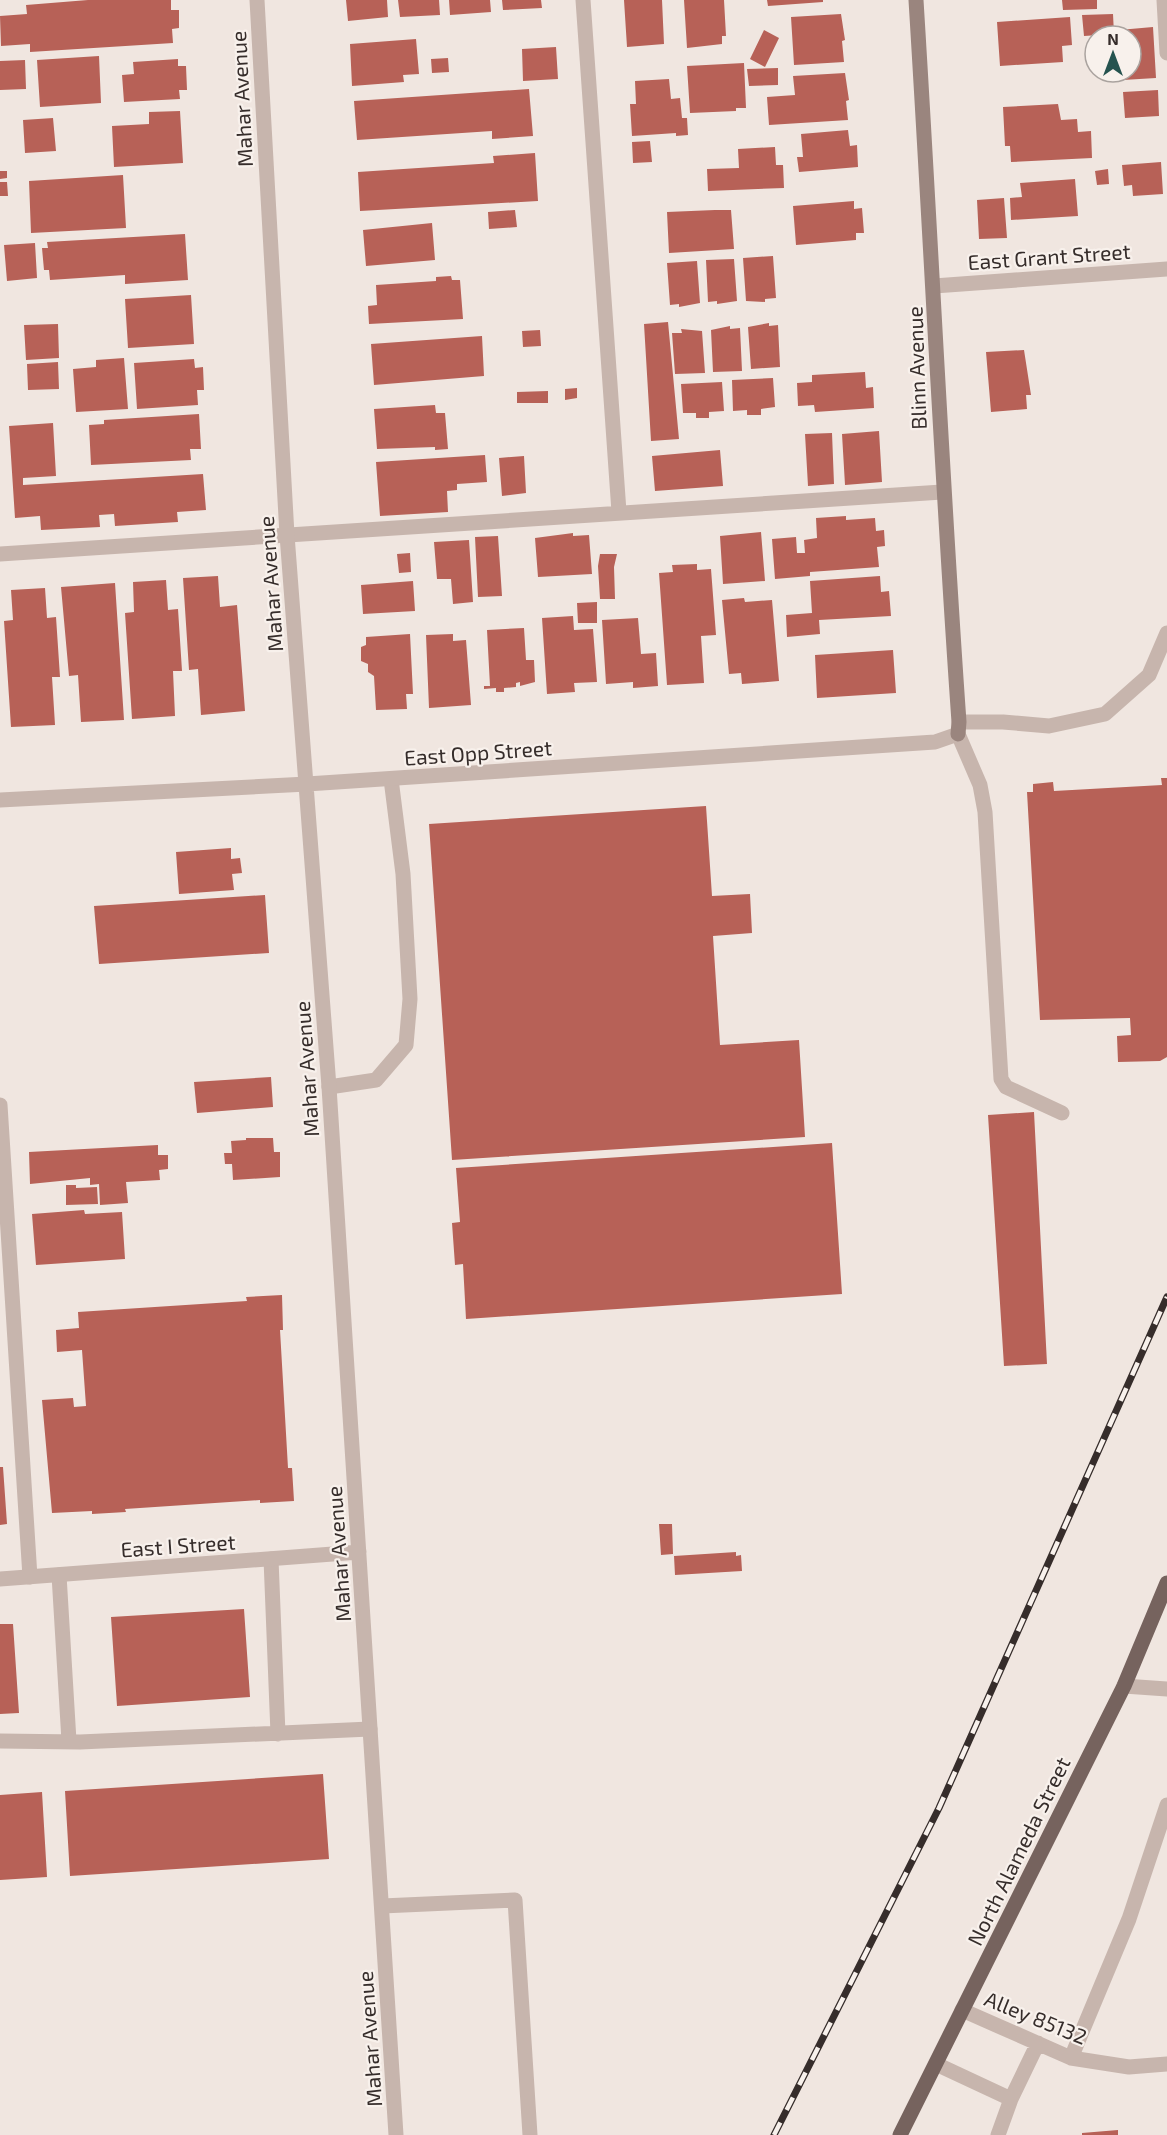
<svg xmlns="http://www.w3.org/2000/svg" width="1167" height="2135" font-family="'Exo 2',sans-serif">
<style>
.building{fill:#b76157}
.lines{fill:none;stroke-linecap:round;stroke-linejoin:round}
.lane{stroke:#c7b5ad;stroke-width:15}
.street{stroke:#c7b5ad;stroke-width:15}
.secondary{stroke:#9a857e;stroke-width:15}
.primary{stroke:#76635e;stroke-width:15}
.rail-casing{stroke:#362d2b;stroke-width:7}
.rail{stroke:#f8f1ec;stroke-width:4.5;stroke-dasharray:14;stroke-linecap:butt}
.labels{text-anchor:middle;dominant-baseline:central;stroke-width:4.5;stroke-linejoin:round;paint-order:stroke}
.street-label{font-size:21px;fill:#362d2b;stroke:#f8f1ec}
</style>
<rect width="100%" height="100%" fill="#f0e6e0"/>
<!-- building -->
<path class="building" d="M88 0H171V10H179V28L172 29 173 43 30 52V44L1 46 0 16 27 14 26 5Z
M346 0H387L388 17 348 21Z
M398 0H439L440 15 400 17Z
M449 0H490L491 12 450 15Z
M502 0H541L542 8 503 10Z
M624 0H662L664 44 627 47Z
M684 0H724L726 36H722V44L687 48Z
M767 0H823V2L768 6Z
M1062 0H1097V9L1063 10Z
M841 14 845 40 842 41 844 62 794 65 791 17Z
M1113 14 1114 34 1084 36 1082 15Z
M1070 17 1072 45 1062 46 1063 62 1000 66 997 22Z
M1153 27 1156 78 1123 80V72H1131V36H1120L1119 30Z
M764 30 779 38 765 67 750 59Z
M416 39 419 74 403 75 404 82 352 86 350 44Z
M556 47 558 79 523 81 522 49Z
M99 56 101 103 40 107 37 60Z
M448 58 449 72 432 73 431 59Z
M178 59V66H186L187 90H179L180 99 124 102 122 75 134 74 133 62Z
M25 60 26 89 0 90V61Z
M744 63 746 108H736V111L690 113 687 66Z
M778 68V85L749 86 747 69Z
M845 73 849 100 846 101 848 120 769 125 767 97 795 95 793 76Z
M669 79 671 99 680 98 682 118H687L688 135 676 136V133L632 136 630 104H636L635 81Z
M529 89 533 136 492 139V131L357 140 354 101Z
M1158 90 1159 116 1125 118 1123 92Z
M1058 104 1061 120 1077 119 1078 132 1091 131 1092 158 1011 162 1010 146H1005L1003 107Z
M180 111 183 163 114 167 112 126 149 124V112Z
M53 118 56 151 25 153 23 120Z
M848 130 850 146 857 145 858 167 799 172 797 157H803L801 134Z
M650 141 652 162 633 163 632 142Z
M775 147 776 165H783L784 188 708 191 707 169 739 168 738 149Z
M535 153 538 201 360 211 358 172 494 163 493 156Z
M1161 162 1163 194 1133 196 1132 185 1124 186 1122 165Z
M1108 169 1109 184 1097 185 1095 171Z
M0 171H7V178L0 179Z
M123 175 126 228 31 233 29 181Z
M1075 179 1078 216 1011 220 1010 198 1022 197 1020 183Z
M0 182H7L8 196H0Z
M1004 198 1007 238 979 239 977 200Z
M854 201V209L862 208 864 233H856V240L796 245 793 206Z
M515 210 517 227 489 229 488 212Z
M715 210H731L734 249 669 253 667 212Z
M432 223 435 260 366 266 363 230Z
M185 234 188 280 125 284V275L50 280 49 270H44L42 248H48L47 242Z
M35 243 37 278 7 281 4 245Z
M773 256 776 298 765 299V302L746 301 743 258Z
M734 259 737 301 717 304V301L708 302 706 260Z
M697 261 700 303 679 307V304L670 305 667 263Z
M451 276 452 280H460L463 319 369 324 368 306 377 305 376 285 436 281V277Z
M191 295 194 344 128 348 125 299Z
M668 322 679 439 651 441 644 324Z
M769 323V326L778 325 780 367 751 369 748 327Z
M58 324 59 358 26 360 24 325Z
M730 326V329L740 328 742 371 713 372 711 330Z
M681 329 702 331 705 373 675 374 672 333H682Z
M540 330 541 346 523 347 522 331Z
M482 336 484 376 374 385 371 344Z
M1024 350 1031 395H1026L1027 409 991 412 986 352Z
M124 358 128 409 76 412 73 369 96 367V360Z
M194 359 195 368 203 367 204 390H197L198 405 137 409 134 363Z
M58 362 59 389 28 390 27 364Z
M865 372 866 388 873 387 874 408 815 412 814 405 798 406 797 383 812 382V375Z
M773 378 775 407 761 409V415H747V410L733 411 732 380Z
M722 382 724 411 709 412V418H696V413H683L681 384Z
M577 388V398L565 400V389Z
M548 391V403H517V392Z
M435 405 436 413H445L448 449 435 450V447L377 449 374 409Z
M199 414 201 449H190L191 460 91 465 89 425 104 424V420Z
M53 423 56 476 23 478V485L203 474 206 510 177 512 178 522 115 526 114 514 99 515 100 527 41 530 40 516 15 518 9 426Z
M879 431 882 482 845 485 842 434Z
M832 433 834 484 808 486 805 434Z
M720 450 723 486 655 491 652 456Z
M485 455 487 482 457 484V490L447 491 448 512 380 516 376 462Z
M524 456 526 493 502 496 499 458Z
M846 516V520L875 518 876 531 884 530 885 546 877 547 879 567 810 572V576L775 579 772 539 796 537 797 553H805L804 540 817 538 816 518Z
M761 532 765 581 723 584 720 536Z
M573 533V536L589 535 592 574 538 577 535 538Z
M498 536 502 596 478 597 475 537Z
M469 540 473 602 453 604 451 579H437L434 542Z
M410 553 411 572 399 573 397 554Z
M600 554H617L614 567 615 599H600L598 566Z
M697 564V570L711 569 716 635 701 636 704 683 667 685 659 573 673 572 672 565Z
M218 576 220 607 237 605 245 711 201 715 198 669 189 670 183 578Z
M880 576 881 592 889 591 891 616 819 620 820 634 787 637 786 615 812 613 810 581Z
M166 580 168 610 178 609 182 671H173L175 716 132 719 125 613 134 612 133 582Z
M413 581 415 611 363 614 361 585Z
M115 583 124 720 81 722 78 675 69 676 61 587Z
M45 588 47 618 56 617 60 677H52L55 725 11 727 4 621 13 620 11 590Z
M744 598 745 602 772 600 779 681 742 684 741 673 729 674 722 600Z
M597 602V623H578L577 603Z
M573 616 574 630 593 629 597 682 574 683 575 692 547 694 542 618Z
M638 618 641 654 656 653 658 686 633 688V682L606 684 602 620Z
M524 628 526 660H534L535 682 520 686V682L516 683V687L504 688V692H496V688L484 689V686H490L487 630Z
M410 634 413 694H406L407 709 376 710 374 676 368 672V664L361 661V647L366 645V637Z
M453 634V641L466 640 471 705 429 708 426 635Z
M893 650 896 693 817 698 815 655Z
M1161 778H1167V1057L1160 1061 1118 1062 1117 1036 1131 1035 1130 1018 1040 1020 1027 792H1033V784L1053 782 1054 791 1162 785Z
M706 806 712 896 750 894 752 933 713 936 720 1045 799 1040 805 1137 452 1160 429 824Z
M231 848V859L240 858 242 873 232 874 234 890 179 894 176 852Z
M265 895 269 953 99 964 94 906Z
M271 1077 273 1107 197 1113 194 1082Z
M1034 1112 1047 1364 1004 1366 988 1115Z
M246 1138H273L274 1152H280V1177L233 1180 232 1164H225L224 1153H232L231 1141 246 1140Z
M832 1143 842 1294 466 1319 463 1264 455 1265 452 1223 460 1222 456 1168Z
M158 1145V1155H168V1169L159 1170 160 1180 126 1182 128 1203 100 1205 99 1184 90 1185V1178L30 1184 29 1152Z
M66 1185H76V1188L97 1187 98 1204 66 1205Z
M84 1210 85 1214 122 1212 125 1259 36 1265 32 1214Z
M282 1295 283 1330H280L288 1468H292L294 1501 260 1503V1500L125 1509 126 1512 92 1514V1511L52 1513 42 1400 73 1398 74 1407 86 1406 82 1350 57 1352 56 1330 79 1328 78 1312 247 1301 246 1297Z
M0 1467H3L7 1524 0 1525Z
M659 1524H672L673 1554 661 1555Z
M736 1552V1556L741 1555 742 1571 675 1575 674 1556Z
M244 1609 250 1697 117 1706 111 1617Z
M0 1624H13L19 1713 0 1714Z
M323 1774 329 1859 70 1876 65 1791Z
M42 1792 47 1877 0 1880V1795Z
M1118 2130V2135H1082V2133Z"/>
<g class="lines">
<!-- lane -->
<path class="lane" d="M583 0 619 512
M1164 0 1167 53
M0 554 942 492
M959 722H1003L1049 726 1105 714 1149 675 1167 633
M958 734 980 785 985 812 1001 1079 1006 1087 1062 1113
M329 1087 376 1080 406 1045 410 999 403 874 391 779
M0 1105 30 1577
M271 1559 278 1734
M59 1575 69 1741
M0 1741 80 1742 370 1729
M382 1906 515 1900 530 2135
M962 2010 1071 2058 1129 2067 1167 2064
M1071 2058 1129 1919 1167 1805
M936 2064 1011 2099
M998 2135 1011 2099 1038 2043"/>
<!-- street -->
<path class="street" d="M257 0 287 535 329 1087 396 2135
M934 286 1167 269
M0 800 307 784 935 742 958 734
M0 1579 359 1552
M1124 1686 1167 1689"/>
<!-- secondary -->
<path class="secondary" d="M916 0C931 241 942 482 959 722L958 734"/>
<!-- primary -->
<path class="primary" d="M900 2135 1124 1686 1167 1583"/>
<defs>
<path id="rail" d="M774 2135 939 1808 1167 1297"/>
</defs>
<!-- rail casing -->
<use href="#rail" class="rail-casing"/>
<!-- rail -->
<use href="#rail" class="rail"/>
</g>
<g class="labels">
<!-- street labels -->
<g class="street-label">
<text transform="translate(241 99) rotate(-93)">Mahar Avenue</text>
<text transform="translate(1049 256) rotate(-4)">East Grant Street</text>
<text transform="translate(916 368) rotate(-92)">Blinn Avenue</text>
<text transform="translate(270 584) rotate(-94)">Mahar Avenue</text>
<text transform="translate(478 752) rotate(-4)">East Opp Street</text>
<text transform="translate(306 1069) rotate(-94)">Mahar Avenue</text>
<text transform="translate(178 1545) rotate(-4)">East I Street</text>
<text transform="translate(338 1554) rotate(-94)">Mahar Avenue</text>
<text transform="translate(1018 1851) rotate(-64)">North Alameda Street</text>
<text transform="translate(1036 2017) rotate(22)">Alley 85132</text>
<text transform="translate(369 2039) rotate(-94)">Mahar Avenue</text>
</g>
</g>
<!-- north arrow -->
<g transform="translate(1113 54)"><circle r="28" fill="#f8f1ec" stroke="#aaa39f" stroke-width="1.5"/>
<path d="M0-4.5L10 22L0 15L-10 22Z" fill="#25534f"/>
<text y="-9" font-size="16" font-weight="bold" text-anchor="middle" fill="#362d2b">N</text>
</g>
</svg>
